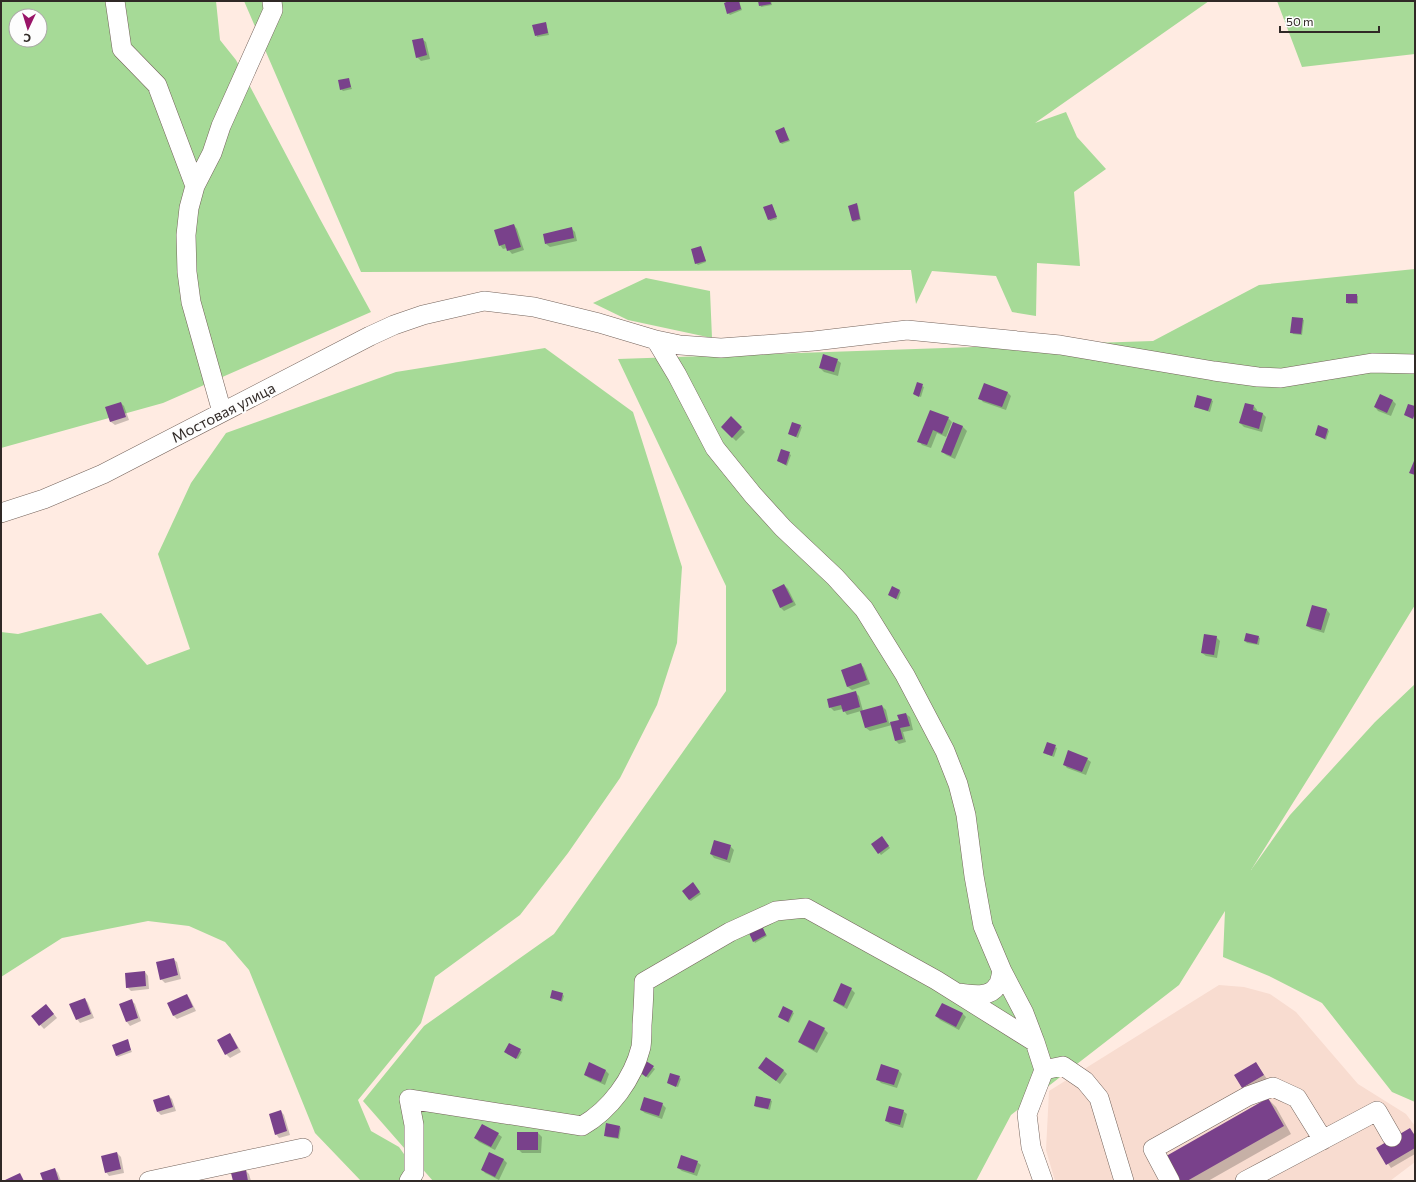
<svg xmlns="http://www.w3.org/2000/svg" width="1416" height="1182" font-family="Commissioner,sans-serif">
<style>
.built{fill:#f8dcd0}
.green{fill:#a6da97;fill-rule:evenodd}
.shadow{fill:#0003}
.building{fill:#79418b}
.lines{fill:none;stroke-linecap:round;stroke-linejoin:round}
.minor-casing{stroke:#74635b;stroke-width:20}
.minor{stroke:#fff;stroke-width:19}
.labels{text-anchor:middle;dominant-baseline:central;stroke-width:4;stroke-linejoin:round;paint-order:stroke}
.street-label{font-size:15px;fill:#302926;stroke:#fdfdfd}
</style>
<rect width="100%" height="100%" fill="#ffebe2"/>
<!-- built -->
<path class="built" d="M1219 985 1244 987 1270 994 1296 1012 1358 1084 1406 1114 1415 1126V1162L1390 1181H1055L1046 1150 1049 1091Z"/>
<!-- green -->
<path class="green" d="M1 1H216L220 40 236 60 320 219 371 312 163 403 1 448ZM16 16H40V40H16Z
M244 1H1209L1035 123 1066 112 1077 137 1106 169 1074 192 1080 266 1037 263 1036 316 1012 312 996 276 932 271 916 304 911 270 361 272Z
M1277 1H1415V54L1302 67Z
M1415 269V605L1341 726 1251 870 1290 815 1375 722 1415 684V1102L1392 1092 1322 1003 1269 976 1223 957 1225 911 1179 985 1011 1115 976 1181H433L363 1101 424 1026 554 934 726 691V586L618 359 1153 341 1259 285Z
M646 278 710 291 712 338 628 320 593 303Z
M545 348 633 412 682 567 677 643 657 705 620 778 568 853 520 915 435 977 421 1023 358 1100 371 1131 399 1147 423 1181H361L315 1133 249 970 225 942 189 926 148 921 62 938 1 977V632L18 634 101 613 147 665 190 649 158 554 191 483 226 433 396 372Z"/>
<!-- shadow -->
<path class="shadow" d="M732 1H739L742 10 730 15 728 13Z
M759 1H771L772 5 761 7Z
M546 23 549 35 537 37 534 26Z
M422 39 426 42 430 59 421 61 417 57Z
M348 79 352 89 343 91 341 89Z
M784 128 790 141 782 144 781 143Z
M856 204 858 206 861 220 854 222 852 221Z
M773 207 777 219 770 221 764 208Z
M514 225 517 229 524 250 512 254 507 248 503 249 500 245Z
M571 228 575 232 577 241 550 247 546 244Z
M701 247 706 262 698 265 696 263Z
M1356 295 1358 296V304H1348L1347 302Z
M1302 319 1304 320 1302 335 1293 334 1292 332Z
M837 360 841 363 838 376 824 372 820 368Z
M918 384 924 387 921 397 914 394Z
M1008 393 1011 396 1006 410 983 402 980 398Z
M1211 400 1213 401 1210 412 1195 407Z
M1392 400 1396 404 1391 416 1378 411 1375 407Z
M121 403 124 406 129 420 115 425 111 422 106 408Z
M1254 406 1257 410V412L1263 414 1266 417 1262 432 1244 427 1240 423Z
M731 418 745 432 736 441 722 427Z
M948 418 952 422 946 437 937 433 931 448 922 445 919 441Z
M954 423 963 427 967 431 955 459 946 455 942 451Z
M800 426 802 427 798 438 789 434Z
M1328 430 1329 431 1326 440 1316 435Z
M782 450 791 455 787 466 778 461Z
M784 585 788 589 796 605 784 611 780 607Z
M893 587 901 592 898 600 889 595Z
M1313 606 1327 610 1330 614 1324 633 1311 629 1307 626Z
M1216 637 1220 641 1217 658 1206 656 1202 653Z
M1258 637 1260 638 1259 645 1247 643 1245 641Z
M861 664 864 668 870 684 852 690 848 687 842 671Z
M855 692 859 696 863 711 882 706 886 710 889 723 900 721 906 714 910 717 913 730 903 732 906 742 899 744 896 741 892 725 870 731 866 728 861 711 847 715 843 709 834 711 830 707Z
M1048 743 1057 748 1054 757 1046 754Z
M1087 759 1091 762 1086 775 1067 768 1064 764Z
M883 839 890 848 881 855 872 844Z
M730 846 734 850 730 863 714 858 711 854Z
M694 885 701 894 691 901 689 900Z
M763 929 767 936 755 943 754 941Z
M173 959 177 962 181 979 165 983 161 979Z
M145 972 148 976 149 989 131 991 127 987Z
M851 989 855 993 847 1009 838 1004 834 1000Z
M562 994 564 996 562 1002 551 997Z
M187 995 190 999 196 1011 177 1019 174 1016 168 1004Z
M85 999 88 1003 94 1018 80 1023 77 1019Z
M131 1000 135 1004 141 1021 130 1026 127 1022 120 1004Z
M49 1008 57 1018 44 1029 32 1016Z
M792 1012 794 1013 789 1023 779 1017Z
M962 1013 966 1017 959 1030 940 1020 936 1016Z
M824 1029 828 1033 817 1053 803 1045 799 1042Z
M230 1034 233 1038 241 1052 230 1058 226 1054Z
M127 1041 132 1052 118 1057 116 1055Z
M509 1044 522 1052 518 1059 507 1054Z
M646 1062 655 1069 648 1078 641 1072Z
M1256 1063 1267 1079 1246 1091 1242 1087Z
M783 1070 787 1074 780 1084 763 1071Z
M898 1070 902 1074 897 1088 881 1083 877 1079Z
M606 1071 609 1074 605 1085 589 1078 585 1075Z
M679 1077 681 1079 678 1087 668 1083Z
M169 1096 172 1099 176 1111 161 1115 158 1112Z
M1268 1099 1276 1107 1291 1134 1208 1181H1175Z
M770 1100 772 1101 770 1110 756 1107 755 1106Z
M662 1104 666 1108 662 1119 645 1113 641 1110Z
M281 1111 284 1115 290 1135 279 1138 276 1134Z
M903 1111 907 1114 903 1128 890 1124 886 1121Z
M620 1127 621 1128 619 1139 607 1137 605 1135Z
M1410 1129 1415 1135V1154L1391 1168 1378 1149Z
M518 1133H538L542 1137 541 1153H522L518 1149Z
M498 1134 502 1137 495 1150 479 1142 475 1138Z
M117 1153 121 1157 124 1173 109 1176 106 1172Z
M503 1159 507 1163 499 1180 485 1173 482 1169Z
M697 1162 701 1165 697 1176 682 1171 678 1168Z
M55 1169 58 1173 61 1181H44Z
M246 1171 249 1174 251 1181H234Z"/>
<!-- building -->
<path class="building" d="M729 1H739L741 9 727 14 724 3Z
M758 1H770L771 4 759 6Z
M546 22 548 33 535 36 532 25Z
M423 38 427 55 416 58 412 40Z
M349 78 351 87 340 90 338 80Z
M784 127 789 140 780 143 775 131Z
M857 203 860 219 852 221 848 206Z
M772 204 777 217 768 220 763 207Z
M514 224 521 247 507 251 505 244 499 246 494 230Z
M572 227 574 238 545 244 543 234Z
M701 246 706 261 695 264 691 249Z
M1346 294H1357V303H1346Z
M1292 317 1303 318 1301 334 1290 333Z
M823 354 838 359 834 372 819 368Z
M917 382 923 384 919 397 913 394Z
M984 383 1008 392 1002 407 978 399Z
M1380 394 1393 400 1387 413 1374 407Z
M1197 395 1212 399 1208 411 1194 407Z
M121 402 126 417 110 422 105 407Z
M1245 403 1254 405 1253 410 1263 413 1259 429 1239 423Z
M1408 404 1415 406V413L1413 419 1404 415Z
M930 410 949 417 942 434 933 430 927 445 917 442Z
M731 416 742 427 732 438 721 427Z
M792 422 801 425 796 437 788 434Z
M953 422 963 426 951 456 941 452Z
M1318 425 1328 429 1325 439 1315 435Z
M781 449 790 452 786 465 777 461Z
M1414 461 1415 462V475L1409 473Z
M784 584 793 602 780 608 772 590Z
M892 586 900 590 896 599 888 595Z
M1312 605 1327 609 1321 630 1306 626Z
M1246 633 1259 636 1257 644 1244 641Z
M1204 634 1217 636 1214 655 1201 653Z
M861 663 867 680 847 687 841 670Z
M856 691 860 707 843 712 841 705 829 708 827 699Z
M882 705 887 722 865 728 860 711Z
M906 713 910 726 900 728 903 739 895 741 890 722 899 720 897 715Z
M1047 742 1056 745 1052 756 1043 753Z
M1068 750 1088 758 1082 772 1063 765Z
M882 836 889 846 878 854 871 844Z
M714 840 731 845 727 860 710 854Z
M693 882 700 892 689 900 682 891Z
M762 926 766 935 753 942 749 933Z
M174 958 178 975 160 980 156 962Z
M145 971 146 986 126 988 125 973Z
M841 983 852 988 844 1006 833 1001Z
M552 990 563 993 561 1001 550 998Z
M187 994 193 1007 173 1016 167 1003Z
M85 998 91 1014 76 1020 69 1004Z
M132 999 138 1018 126 1022 119 1004Z
M942 1003 963 1013 956 1027 935 1016Z
M46 1004 54 1014 39 1026 31 1016Z
M783 1006 793 1011 788 1022 778 1017Z
M809 1020 825 1028 814 1050 798 1042Z
M230 1033 238 1048 225 1055 217 1040Z
M128 1039 131 1050 116 1056 112 1045Z
M509 1043 521 1049 516 1059 504 1052Z
M766 1057 784 1070 776 1081 758 1068Z
M646 1061 654 1066 646 1077 638 1071Z
M589 1062 606 1070 601 1082 584 1075Z
M1256 1062 1264 1075 1242 1088 1234 1075Z
M881 1064 899 1070 894 1085 876 1080Z
M670 1073 680 1076 676 1087 667 1083Z
M169 1095 173 1107 157 1112 153 1100Z
M756 1096 771 1099 768 1109 754 1106Z
M644 1097 663 1103 659 1116 640 1110Z
M1268 1098 1284 1126 1187 1181H1173L1161 1159Z
M889 1106 904 1110 900 1125 885 1121Z
M281 1110 287 1131 275 1135 269 1114Z
M606 1123 620 1126 618 1138 604 1136Z
M482 1124 499 1133 491 1147 474 1138Z
M1410 1128 1415 1136V1148L1386 1165 1376 1148Z
M517 1132H538V1150H517Z
M117 1152 121 1169 105 1173 101 1156Z
M489 1152 504 1159 495 1177 481 1170Z
M681 1155 698 1161 694 1173 677 1168Z
M55 1168 59 1181H43L40 1173Z
M246 1170 248 1181H233L231 1173Z
M20 1173 24 1181H5V1180Z"/>
<g class="lines">
<defs>
<path id="minor" d="M115 1 122 49 157 85 195 186
M656 340 680 345 721 348 814 341 907 330 1060 345 1214 371 1258 377 1281 378 1372 363 1415 364
M222 412 191 302 187 272 186 235 189 208 195 186 212 153 221 126 273 10 272 1
M1 513 44 499 103 474 370 336 394 325 423 315 484 301 534 307 599 323 656 340 677 375 715 448 753 495 783 528 835 577 864 609 905 675 945 751 958 784 966 815 974 876 983 926 1002 971 1024 1013 1035 1042 1044 1070 1027 1114 1031 1147 1043 1181
M958 993C970 994 989 999 997 986 1000 983 1001 975 1002 971
M1044 1070 1063 1066 1085 1081 1099 1098 1124 1181
M149 1181 303 1148
M409 1181 414 1173V1125L409 1099 582 1126C610 1110 633 1079 641 1047 642 1040 642 1032 642 1025 643 1011 644 997 644 982L730 932 776 911 806 908 936 980 1035 1042
M1170 1181 1153 1149 1248 1096 1273 1087 1297 1098 1323 1140
M1245 1181 1377 1111 1392 1137"/>
</defs>
<!-- minor casing -->
<use href="#minor" class="minor-casing"/>
<!-- minor -->
<use href="#minor" class="minor"/>
</g>
<g class="labels">
<!-- street labels -->
<g class="street-label">
<text transform="translate(223 412) rotate(-27)">Мостовая улица</text>
</g>
</g>
<!-- border -->
<rect width="1416" height="1182" fill="none" stroke="#302926" stroke-width="4"/>
<!-- north arrow -->
<g transform="translate(28 28) rotate(184)"><circle r="19" fill="#fdfdfd" stroke="#aba8a7"/>
<path d="M0-3L7 15L0 10L-7 15Z" fill="#991468"/>
<text y="-6" font-size="11" font-weight="bold" text-anchor="middle" fill="#302926">С</text>
</g>
<!-- scale -->
<path d="M1280 26v6h99v-6" fill="none" stroke="#302926" stroke-width="2"/>
<text x="1286" y="26" font-size="12" fill="#302926" stroke="#fdfdfd" stroke-width="3" paint-order="stroke">50 m</text>
</svg>
